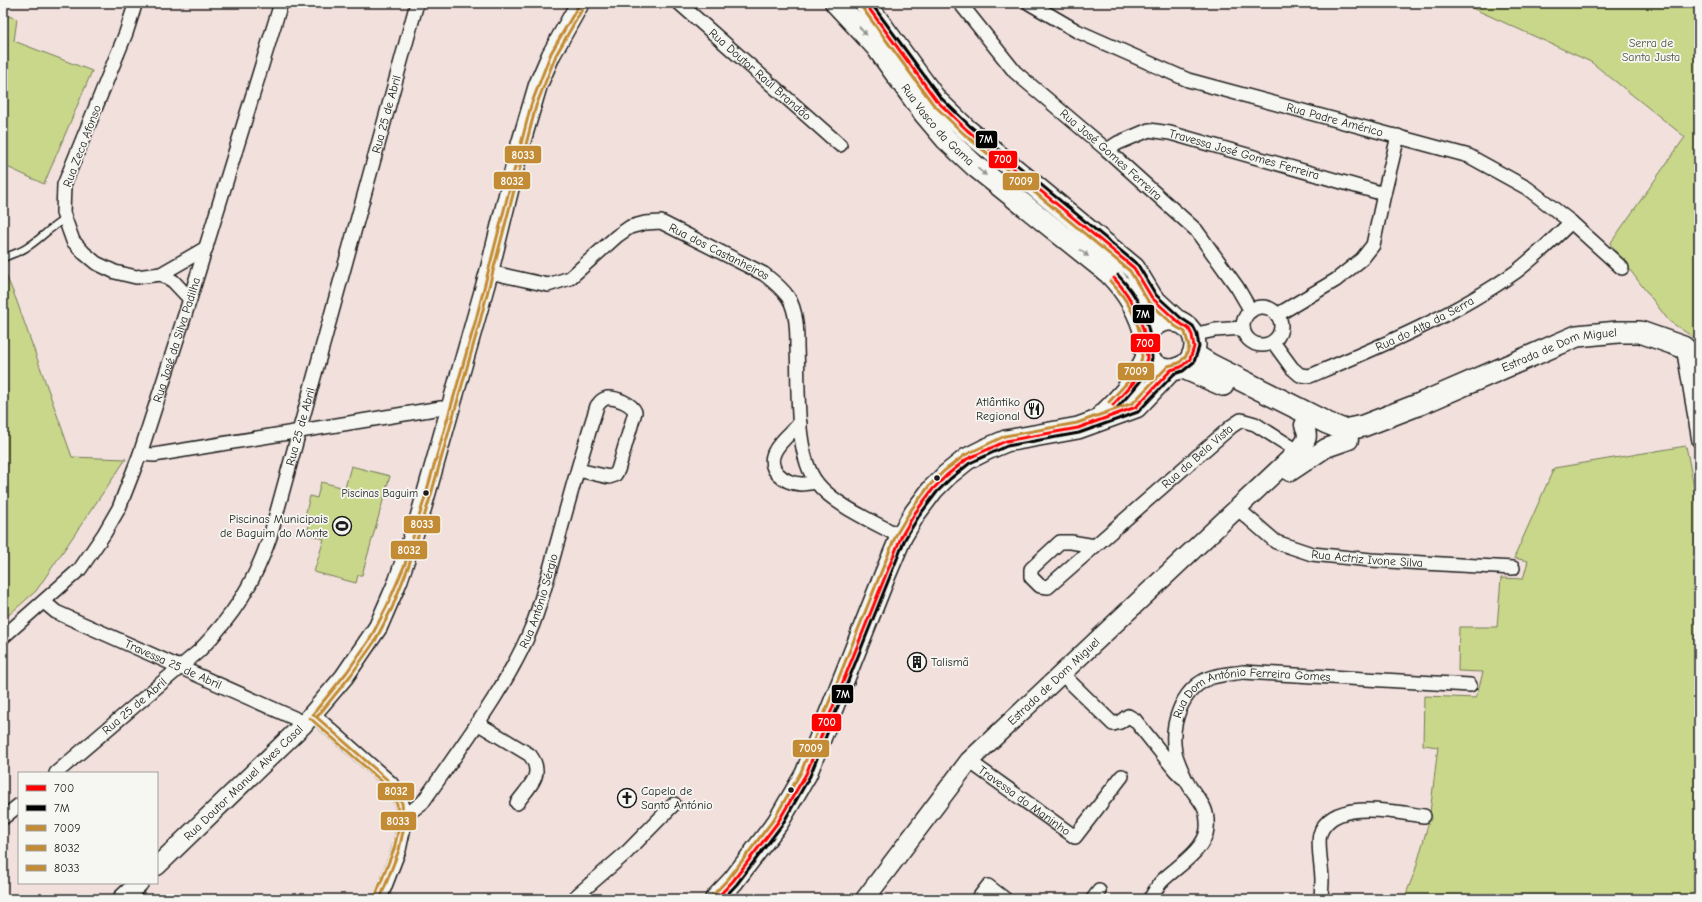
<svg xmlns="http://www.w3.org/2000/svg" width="1702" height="902" font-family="'Comic Neue',sans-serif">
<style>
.green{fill:#c9d78b;stroke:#727a54}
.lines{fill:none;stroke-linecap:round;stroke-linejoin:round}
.lane-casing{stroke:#1c1c1c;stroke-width:9}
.street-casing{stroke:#1c1c1c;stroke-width:16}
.secondary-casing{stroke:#1c1c1c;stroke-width:21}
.primary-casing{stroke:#1c1c1c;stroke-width:24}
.lane{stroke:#f6f6f2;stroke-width:6}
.street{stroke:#f6f6f2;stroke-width:13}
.secondary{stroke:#f6f6f2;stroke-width:18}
.primary{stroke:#f6f6f2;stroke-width:21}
.bus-1-casing{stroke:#f6f6f2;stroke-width:6}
.bus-2-casing{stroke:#f6f6f2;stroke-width:6}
.bus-3-casing{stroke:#f6f6f2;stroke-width:6}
.bus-4-casing{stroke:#f6f6f2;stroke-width:6}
.bus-5-casing{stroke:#f6f6f2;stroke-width:6}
.bus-1{stroke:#f00;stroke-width:3}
.bus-2{stroke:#000;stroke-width:3}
.bus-3{stroke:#c38b33;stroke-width:3}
.bus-4{stroke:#c38b33;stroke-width:3}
.bus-5{stroke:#c38b33;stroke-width:3}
.oneway{fill:#949492}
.bus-dot{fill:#1c1c1c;stroke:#f6f6f2;stroke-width:1.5}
.labels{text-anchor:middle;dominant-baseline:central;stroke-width:3.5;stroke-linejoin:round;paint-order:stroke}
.bus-label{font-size:11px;fill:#1c1c1c;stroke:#f6f6f2;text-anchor:end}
.park-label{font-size:12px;fill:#50543d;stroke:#f6f6f2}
.street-label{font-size:12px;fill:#1c1c1c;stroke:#f6f6f2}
.poi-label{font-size:12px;fill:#1c1c1c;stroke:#f6f6f2;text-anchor:end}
.line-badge{stroke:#f6f6f2;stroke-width:1.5}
.badge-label{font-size:11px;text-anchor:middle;font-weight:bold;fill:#fff}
</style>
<rect width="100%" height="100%" fill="#f2e0dd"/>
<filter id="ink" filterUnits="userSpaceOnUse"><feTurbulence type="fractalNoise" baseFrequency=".025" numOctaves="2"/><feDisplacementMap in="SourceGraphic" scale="8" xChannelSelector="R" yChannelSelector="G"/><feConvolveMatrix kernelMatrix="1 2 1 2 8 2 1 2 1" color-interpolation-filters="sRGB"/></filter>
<g filter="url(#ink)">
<!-- green -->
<path class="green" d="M1461 3H1699V341L1669 321 1610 244 1685 137 1591 62Z
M3 14 17 19 14 41 92 71 44 184 3 165Z
M3 268 16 299 72 457 126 459 36 591 3 620Z
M1686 446 1699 513V899H1404L1415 871 1429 821 1438 747 1423 745 1424 696 1476 698 1483 672 1458 671 1459 627H1497L1501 578 1523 579 1528 561 1514 558 1554 468Z
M351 466 390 476 362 575H358L356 583 314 572 324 539 307 534 311 518 305 516 310 496 317 498 321 482 345 488Z"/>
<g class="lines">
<defs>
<path id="lane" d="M6 257C12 254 20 252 26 248 41 239 50 227 65 219"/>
<g id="street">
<path d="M134 3V8L126 33 64 185 63 213 73 241 84 253 96 263 115 272 136 277 161 274 206 248"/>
<path id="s1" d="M679 3 840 145"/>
<path id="s2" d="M960 3 1015 72 1107 150 1196 230 1237 287 1251 311"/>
<path id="s3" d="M1029 3 1077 31 1188 80 1469 156 1527 188 1571 222 1622 268"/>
<path id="s4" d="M1107 150 1118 143 1149 130 1170 133 1384 194"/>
<path id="s5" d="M489 272 548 285 570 278 617 236 630 227 645 223 661 222 764 274C773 281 782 288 788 297 797 311 797 332 797 347 799 384 794 454 817 483 834 505 876 523 901 537"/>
<path d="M161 274 173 281 190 299"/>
<circle cx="1262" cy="326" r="19"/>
<path d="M1277 315 1336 280 1362 259 1373 245 1384 194 1398 136"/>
<path d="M1192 335 1215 330 1243 328"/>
<path id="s6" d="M1273 342 1292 368 1300 375 1310 376C1381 346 1454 316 1517 271 1536 256 1554 239 1571 222"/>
<path d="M1683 347 1699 441"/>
<path d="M800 423C792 432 780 441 775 451 765 469 784 483 801 484 806 484 811 483 816 482"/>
<path d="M140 454 154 455 441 408 450 409"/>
<path id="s7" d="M1237 508 1276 542 1312 554 1371 560 1513 568"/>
<path id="s8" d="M1095 546 1071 542H1060L1031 569V577L1040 586 1048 587 1232 426 1241 420 1255 424 1304 455"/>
<path id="s9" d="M44 602 56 612 294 718 303 725"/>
<path id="s10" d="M3 637 80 569 104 534 119 508 140 454 190 299 281 3"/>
<path d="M1061 673 1113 724 1120 722 1128 716 1135 720 1175 770 1182 777"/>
<path d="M313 714 391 783 402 803 404 827 399 850 380 899"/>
<path d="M477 723 530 755C545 775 529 786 517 803"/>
<path id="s11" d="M969 761 1075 837 1122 776"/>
<path id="s12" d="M56 773 199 651C234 615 253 585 270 537L417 3"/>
<path id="s13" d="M404 814 414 809 423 802C460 748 509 685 533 624 543 597 550 568 558 540 570 495 583 450 597 406 600 402 602 399 607 398 616 397 632 404 635 412L618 470 615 475 609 477 578 470"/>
<path d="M3 818 19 805"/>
<path d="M573 899 627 852 674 804"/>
<path d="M978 899 988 886 1005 899"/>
<path d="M1093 899 1099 891"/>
<path id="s14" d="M1150 899C1154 893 1157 886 1162 881 1175 868 1205 850 1207 829 1209 803 1196 800 1186 780 1182 771 1177 761 1175 752 1170 725 1181 691 1207 679 1217 674 1232 674 1243 672L1470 685"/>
<path d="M1321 899C1321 893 1322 887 1322 880 1322 869 1317 843 1320 834 1332 798 1395 812 1424 816"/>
</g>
<g id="secondary">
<path d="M1290 472 1326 448 1349 440"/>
<path id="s15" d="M157 866 303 725 344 677 378 627 398 581 419 519 489 272 520 146 538 85 551 55 580 3"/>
<path d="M122 899 139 883"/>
<path id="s16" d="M865 899 969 761 1298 451C1306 441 1310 438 1304 425"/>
</g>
<g id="primary">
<path id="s17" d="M836 3 876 46 924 113 946 139 975 166 1109 273C1128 292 1140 312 1146 338"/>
<path d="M865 3 936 100 967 130 1134 268 1152 298 1178 322"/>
<circle cx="1170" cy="345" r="25"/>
<path id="s18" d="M1193 354 1211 365 1327 423 1344 430 1363 426 1420 404 1577 336 1618 332H1640L1683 347 1699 362"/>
<path d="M1181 367 1223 385"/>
<path d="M1101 417C1123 396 1134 384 1147 357"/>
<path d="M716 899 733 881 778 822 806 774 885 575 901 537 915 513 933 489 947 475 967 459 987 449 1006 441 1078 428 1136 407 1171 370"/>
</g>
</defs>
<!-- lane casing -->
<use href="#lane" class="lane-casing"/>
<!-- street casing -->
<use href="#street" class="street-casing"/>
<!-- secondary casing -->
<use href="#secondary" class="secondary-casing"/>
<!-- primary casing -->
<use href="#primary" class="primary-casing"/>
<!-- lane -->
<use href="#lane" class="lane"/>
<!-- street -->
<use href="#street" class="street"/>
<!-- secondary -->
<use href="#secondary" class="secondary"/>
<!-- primary -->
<use href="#primary" class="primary"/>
<defs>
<path id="bus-1" d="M1113 405C1125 391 1142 377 1147 358 1147 355 1146 352 1146 349 1145 321 1132 298 1114 278
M716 899 733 881 778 822 806 774 901 537 915 513 933 489 947 475 967 459 1006 441 1078 428 1136 407 1171 370 1181 367 1190 359 1194 347 1192 335 1189 329 1178 322 1152 298 1134 268 967 130 936 100 865 3"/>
<path id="bus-2" d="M1117 408C1128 395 1149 376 1152 358 1152 355 1151 352 1151 349 1150 320 1137 295 1118 275
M723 899 737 884 782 825 810 776 905 539 919 516 937 492 950 479 970 463 1007 446 1079 433 1138 412 1174 374 1183 371 1194 362 1199 347 1197 334 1193 326 1181 318 1156 295 1138 265 970 126 940 97 871 3"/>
<path id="bus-3" d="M1109 402C1120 390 1139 373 1142 357 1142 354 1141 350 1141 347 1141 322 1127 299 1110 281
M712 896 729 878 774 819 801 772 896 535 911 510 929 486 944 471 965 455 1005 436 1077 423 1133 403 1168 366 1179 363 1186 356 1189 347 1185 332 1175 326 1148 301 1130 271 964 134 933 104 861 6"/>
<path id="bus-4" d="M313 714 347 672 370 639 387 606 405 564 425 497 475 323 531 105 551 53 580 3
M313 714 391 783 402 803 404 827 399 850 380 899"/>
<path id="bus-5" d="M317 717 351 675 375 641 392 608 409 565 430 498 479 325 536 106 556 55 584 6
M310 718 387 786 397 804 399 827 394 849 375 897"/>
</defs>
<!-- bus-1 casing -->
<use href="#bus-1" class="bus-1-casing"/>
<!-- bus-2 casing -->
<use href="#bus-2" class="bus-2-casing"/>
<!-- bus-3 casing -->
<use href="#bus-3" class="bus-3-casing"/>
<!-- bus-4 casing -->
<use href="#bus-4" class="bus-4-casing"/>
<!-- bus-5 casing -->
<use href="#bus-5" class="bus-5-casing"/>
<!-- bus-1 -->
<use href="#bus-1" class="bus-1"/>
<!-- bus-2 -->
<use href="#bus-2" class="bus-2"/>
<!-- bus-3 -->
<use href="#bus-3" class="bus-3"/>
<!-- bus-4 -->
<use href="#bus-4" class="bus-4"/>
<!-- bus-5 -->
<use href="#bus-5" class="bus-5"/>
</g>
<!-- one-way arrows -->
<defs><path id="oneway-solid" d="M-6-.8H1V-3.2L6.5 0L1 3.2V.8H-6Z"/></defs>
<g class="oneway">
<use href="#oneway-solid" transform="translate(863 31) rotate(48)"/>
<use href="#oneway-solid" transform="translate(982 172) rotate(39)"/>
<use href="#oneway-solid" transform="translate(1084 253) rotate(38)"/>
</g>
</g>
<!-- icons -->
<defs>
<symbol id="restaurant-ring" viewBox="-11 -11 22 22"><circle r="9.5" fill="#f6f6f2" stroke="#1c1c1c" stroke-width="1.5"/><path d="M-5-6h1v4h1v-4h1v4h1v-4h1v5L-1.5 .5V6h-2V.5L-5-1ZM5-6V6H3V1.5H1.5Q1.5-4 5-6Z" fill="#1c1c1c"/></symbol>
<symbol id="stadium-ring" viewBox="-11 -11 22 22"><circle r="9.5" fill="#f6f6f2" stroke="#1c1c1c" stroke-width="1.5"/><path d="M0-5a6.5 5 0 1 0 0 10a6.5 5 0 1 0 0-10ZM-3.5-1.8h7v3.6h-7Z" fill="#1c1c1c"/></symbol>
<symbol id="building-ring" viewBox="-11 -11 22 22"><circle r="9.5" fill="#f6f6f2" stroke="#1c1c1c" stroke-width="1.5"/><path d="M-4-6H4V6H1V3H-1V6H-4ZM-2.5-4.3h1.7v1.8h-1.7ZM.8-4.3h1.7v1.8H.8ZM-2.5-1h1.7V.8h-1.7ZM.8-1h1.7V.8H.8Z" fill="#1c1c1c"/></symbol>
<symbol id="church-ring" viewBox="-11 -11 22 22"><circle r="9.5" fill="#f6f6f2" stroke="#1c1c1c" stroke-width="1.5"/><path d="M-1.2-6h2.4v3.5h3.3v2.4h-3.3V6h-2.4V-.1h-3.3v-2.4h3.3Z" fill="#1c1c1c"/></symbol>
</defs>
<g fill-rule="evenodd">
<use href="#restaurant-ring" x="1023" y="398" width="22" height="22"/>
<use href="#stadium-ring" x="331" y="515" width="22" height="22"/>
<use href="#building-ring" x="906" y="651" width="22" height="22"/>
<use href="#church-ring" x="616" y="787" width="22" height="22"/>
</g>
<!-- markers -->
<g class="bus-dot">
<circle cx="937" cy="478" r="3.5"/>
<circle cx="426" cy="493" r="3.5"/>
<circle cx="791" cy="790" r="3.5"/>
</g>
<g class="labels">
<!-- bus labels -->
<g class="bus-label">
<text x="418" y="493">Piscinas Baguim</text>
</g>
<!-- park labels -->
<g class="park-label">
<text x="1651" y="43">Serra de<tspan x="1651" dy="14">Santa Justa</tspan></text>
</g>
<!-- street labels -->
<g class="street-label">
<text stroke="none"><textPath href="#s1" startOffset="108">Rua Doutor Raúl Brandão</textPath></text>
<text stroke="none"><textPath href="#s12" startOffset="762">Rua 25 de Abril</textPath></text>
<text stroke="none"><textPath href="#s3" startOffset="329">Rua Padre Américo</textPath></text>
<text stroke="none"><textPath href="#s17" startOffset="159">Rua Vasco da Gama</textPath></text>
<text transform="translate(82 146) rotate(-69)">Rua Zeca Afonso</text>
<text stroke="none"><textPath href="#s4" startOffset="145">Travessa José Gomes Ferreira</textPath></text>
<text stroke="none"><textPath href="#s2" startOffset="215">Rua José Gomes Ferreira</textPath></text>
<text stroke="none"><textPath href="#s5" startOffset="259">Rua dos Castanheiros</textPath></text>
<text stroke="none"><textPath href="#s6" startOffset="179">Rua do Alto da Serra</textPath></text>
<text stroke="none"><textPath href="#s10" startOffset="353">Rua José da Silva Padilha</textPath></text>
<text stroke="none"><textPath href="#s18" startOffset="400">Estrada de Dom Miguel</textPath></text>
<text stroke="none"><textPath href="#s12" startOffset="438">Rua 25 de Abril</textPath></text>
<text stroke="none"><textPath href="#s8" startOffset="302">Rua da Bela Vista</textPath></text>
<text stroke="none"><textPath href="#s7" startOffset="145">Rua Actriz Ivone Silva</textPath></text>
<text stroke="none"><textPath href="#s13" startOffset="256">Rua António Sérgio</textPath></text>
<text stroke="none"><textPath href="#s9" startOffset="144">Travessa 25 de Abril</textPath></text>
<text stroke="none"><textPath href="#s16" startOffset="289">Estrada de Dom Miguel</textPath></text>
<text stroke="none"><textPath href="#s14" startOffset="299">Rua Dom António Ferreira Gomes</textPath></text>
<text stroke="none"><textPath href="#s12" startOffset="103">Rua 25 de Abril</textPath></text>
<text stroke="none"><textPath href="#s15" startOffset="120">Rua Doutor Manuel Alves Casal</textPath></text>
<text stroke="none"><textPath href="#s11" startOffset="68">Travessa do Maninho</textPath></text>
</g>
<!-- poi labels -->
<g class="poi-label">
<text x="1020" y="402">Atlântiko<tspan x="1020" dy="14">Regional</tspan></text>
<text x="328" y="519">Piscinas Municipais<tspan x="328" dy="14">de Baguim do Monte</tspan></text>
<text x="931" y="662" text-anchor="start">Talismã</text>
<text x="641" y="791" text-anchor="start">Capela de<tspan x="641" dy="14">Santo António</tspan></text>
</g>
</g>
<g class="line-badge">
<rect x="975" y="130" width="23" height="19" rx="4" fill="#000"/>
<rect x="504" y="145" width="38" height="19" rx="4" fill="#c38b33"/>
<rect x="988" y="150" width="30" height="19" rx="4" fill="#f00"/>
<rect x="493" y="171" width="38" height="19" rx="4" fill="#c38b33"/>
<rect x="1002" y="172" width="38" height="19" rx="4" fill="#c38b33"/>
<rect x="1132" y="304" width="23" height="20" rx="4" fill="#000"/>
<rect x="1130" y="333" width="31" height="20" rx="4" fill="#f00"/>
<rect x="1117" y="362" width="38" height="19" rx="4" fill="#c38b33"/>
<rect x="403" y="515" width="38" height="19" rx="4" fill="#c38b33"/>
<rect x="390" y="540" width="38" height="20" rx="4" fill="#c38b33"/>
<rect x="831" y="684" width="23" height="20" rx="4" fill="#000"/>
<rect x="811" y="713" width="31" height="19" rx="4" fill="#f00"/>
<rect x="792" y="739" width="38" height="19" rx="4" fill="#c38b33"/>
<rect x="377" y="782" width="38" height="19" rx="4" fill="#c38b33"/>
<rect x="380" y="811" width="37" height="20" rx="4" fill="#c38b33"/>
</g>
<g class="badge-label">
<text x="986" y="143">7M</text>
<text x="523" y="159">8033</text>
<text x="1003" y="163">700</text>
<text x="512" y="185">8032</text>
<text x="1021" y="185">7009</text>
<text x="1143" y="318">7M</text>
<text x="1145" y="347">700</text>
<text x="1136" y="375">7009</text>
<text x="422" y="528">8033</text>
<text x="409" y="554">8032</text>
<text x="843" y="698">7M</text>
<text x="827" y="726">700</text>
<text x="811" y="752">7009</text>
<text x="396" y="795">8032</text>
<text x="398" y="825">8033</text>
</g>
<!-- margin -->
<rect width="1702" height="902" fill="none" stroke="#f6f6f2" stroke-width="16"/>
<rect x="8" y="8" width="1686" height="886" fill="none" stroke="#1c1c1c" stroke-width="1.5" filter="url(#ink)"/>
<!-- legend -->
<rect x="18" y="772" width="140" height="112" fill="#f6f6f2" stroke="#9f9f9c"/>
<rect x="26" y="785" width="20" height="6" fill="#ff0000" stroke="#9f9f9c"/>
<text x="54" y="792" font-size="12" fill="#1c1c1c">700</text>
<rect x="26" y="805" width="20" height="6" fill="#000000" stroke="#9f9f9c"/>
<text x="54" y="812" font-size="12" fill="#1c1c1c">7M</text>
<rect x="26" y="825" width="20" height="6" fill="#c38b33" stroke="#9f9f9c"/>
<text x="54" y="832" font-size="12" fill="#1c1c1c">7009</text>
<rect x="26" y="845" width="20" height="6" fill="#c38b33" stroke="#9f9f9c"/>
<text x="54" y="852" font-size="12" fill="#1c1c1c">8032</text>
<rect x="26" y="865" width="20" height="6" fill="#c38b33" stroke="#9f9f9c"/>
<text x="54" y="872" font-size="12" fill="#1c1c1c">8033</text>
</svg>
